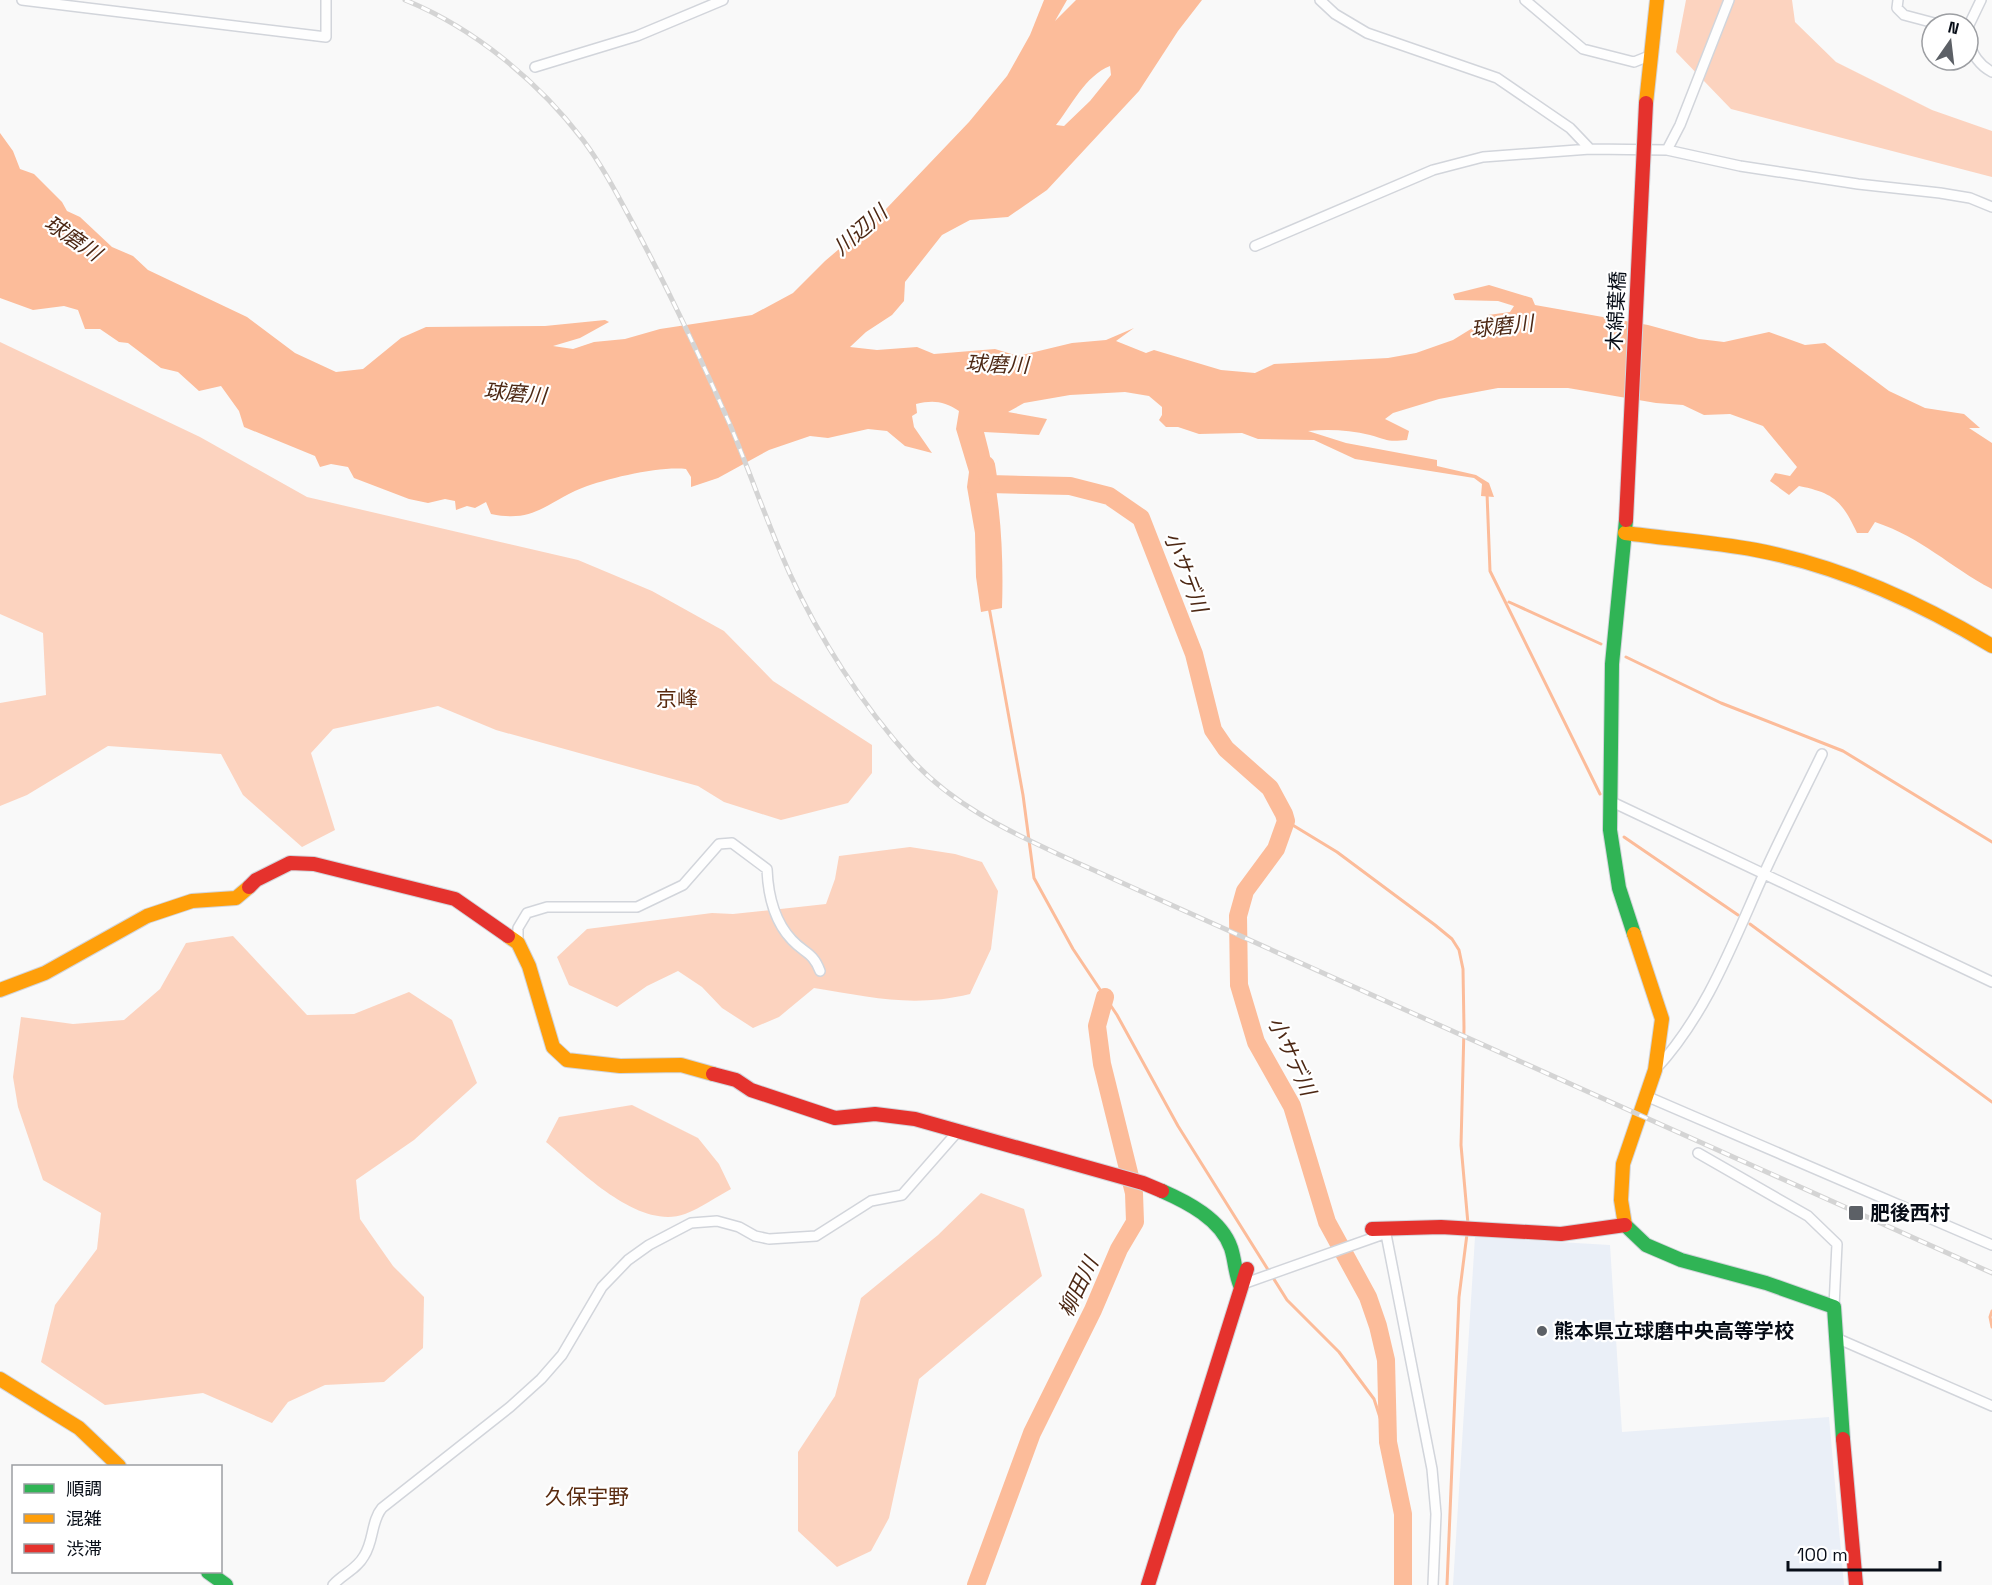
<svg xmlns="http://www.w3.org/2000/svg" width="1992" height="1585" font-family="'Space Grotesk','Noto Sans JP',sans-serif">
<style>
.built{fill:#eaeff7}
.green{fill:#fcd3bf}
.water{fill:#fcbc9a;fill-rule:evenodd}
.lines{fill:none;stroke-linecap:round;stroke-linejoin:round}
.stream{stroke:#fcbc9a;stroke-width:3}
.river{stroke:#fcbc9a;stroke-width:18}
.street-casing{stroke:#d2d5db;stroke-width:12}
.fast-casing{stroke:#d2d5db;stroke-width:16}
.slow-casing{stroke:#d2d5db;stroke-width:16}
.jam-casing{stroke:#d2d5db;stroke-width:16}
.street{stroke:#fefefe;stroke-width:9}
.fast{stroke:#30b455;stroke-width:14}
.slow{stroke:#ff9f0a;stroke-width:14}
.jam{stroke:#e5322d;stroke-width:14}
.rail-casing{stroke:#d4d4d4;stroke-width:5}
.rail{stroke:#fff;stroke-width:3;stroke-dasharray:9;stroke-linecap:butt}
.jam-bridge-casing{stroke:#d2d5db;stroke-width:16;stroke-linecap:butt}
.jam-bridge{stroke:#e5322d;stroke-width:14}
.poi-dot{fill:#5c6066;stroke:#fff;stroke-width:2}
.labels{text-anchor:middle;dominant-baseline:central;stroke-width:4.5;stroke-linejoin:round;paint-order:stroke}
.street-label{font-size:20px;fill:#070d17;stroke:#fff}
.poi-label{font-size:20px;font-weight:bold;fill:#070d17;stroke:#fff;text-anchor:start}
.water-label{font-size:21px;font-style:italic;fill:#4d2814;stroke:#fff}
.neighbourhood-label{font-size:21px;fill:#5a2b0f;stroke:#fff}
</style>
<rect width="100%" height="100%" fill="#f9f9f9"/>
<!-- built -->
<path class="built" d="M1475 1237 1610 1245 1622 1432 1829 1417 1844 1585H1453Z"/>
<!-- green -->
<path class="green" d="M1686 0H1792L1795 22 1836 62 1932 110 1992 131V177L1731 109 1676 52Z
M0 342 200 437 307 497 578 560 652 591 724 631 773 681 872 745V773L848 803 781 820 724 802 698 786 496 730 438 706 333 729 311 753 335 830 302 847 243 795 221 754 108 746 27 795 0 806V703L46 695 43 633 0 614Z
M910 847 955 854 982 862 998 891 991 949 970 994C912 1008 871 997 814 988L779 1017 753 1028 722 1008 702 987 678 971 647 986 617 1007 569 985 557 957 587 929 712 913 733 914 826 904 835 879 839 856Z
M233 936 307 1015 354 1014 409 992 452 1020 477 1083 414 1140 356 1180 360 1219 393 1266 424 1297 423 1348 384 1382 325 1385 288 1402 272 1423 203 1393 105 1405 41 1362 55 1305 97 1249 101 1213 43 1180 18 1107 13 1077 21 1017 73 1024 124 1020 160 989 186 943Z
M632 1105 698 1138 719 1164 731 1189C716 1197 701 1208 685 1214 638 1231 579 1169 546 1142L559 1117Z
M981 1193 1024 1209 1042 1276 919 1379 889 1518 871 1551 837 1567 798 1531V1452L835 1396 861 1298 938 1235Z"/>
<!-- water -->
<path class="water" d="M1044 0H1067L1055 21 1076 0H1202L1178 31 1139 91 1047 190 1008 217 970 220 942 235 905 282 904 301 892 315 866 332 850 347 877 350 917 347 934 354 995 349 1018 356 1072 343 1106 340 1134 328 1116 341 1146 353 1154 350 1221 370 1255 373 1274 364 1388 358 1416 353 1453 340 1479 324 1488 315 1510 312 1514 306 1498 301 1455 300 1453 294 1489 285 1532 298 1535 305 1648 325 1699 339 1724 342 1769 332 1805 345 1825 343 1889 391 1925 408 1964 414 1980 428H1969L1992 443V589C1948 566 1923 538 1875 522L1868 533H1857C1842 501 1834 493 1799 486L1789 495 1770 481 1775 473 1790 476 1797 467 1763 426 1730 414 1704 415 1683 405 1656 403 1568 388H1498L1439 399 1393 413 1385 419 1409 431 1407 440C1387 442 1388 440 1370 435 1350 430 1328 429 1308 431L1346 443 1437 460V466L1476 475 1489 483 1494 497 1481 496 1482 484 1474 478 1355 459 1314 440 1258 439 1242 433 1199 434 1178 427H1166L1159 420 1162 415V407L1149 396 1125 392 1070 395 1024 403 1008 412 1047 419 1039 435 984 432C1000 489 1004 549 1002 608L981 612 976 577 975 533 967 487 969 472 956 429 959 411C944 401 933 400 916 404L917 413 912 416 914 427 932 453 905 446 887 431 868 429 828 438 810 436 769 450 718 478 691 487V477L686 469C660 466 608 478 582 488 545 503 535 523 491 514L486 502 475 508 467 506 456 510 455 501 445 499 428 503 409 499 354 478 348 467 331 464 320 467 315 456 244 427 239 411 221 386 199 391 178 372 161 368 128 343 119 342 100 329H85L78 310 64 306 33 310 0 298V133L13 151 20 169 34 174 62 202 67 211 80 217 112 247 133 256 148 270 247 317 295 353 336 372 363 369 401 338 426 327 545 326 605 320 609 322 580 338 553 346 573 349 594 342 625 339 660 329 752 315 793 293 825 261 886 209 969 122 1007 76 1030 35ZM1110 66 1111 75 1090 101 1064 126 1056 125C1072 105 1085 76 1110 66Z"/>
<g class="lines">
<!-- stream -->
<path class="stream" d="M1487 493 1490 571 1600 794
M1509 602 1601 644
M989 607 1023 795 1034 878 1073 949 1117 1015 1178 1126 1287 1300 1339 1352 1374 1399 1388 1442
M1626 657 1721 703 1843 751 1992 842
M1286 821 1337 852 1435 925 1452 939 1459 950 1463 969 1464 1028 1461 1145 1468 1224
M1624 837 1738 915
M1750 924 1992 1102
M1992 1311 1990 1317 1992 1327
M1447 1585 1459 1297 1467 1234"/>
<!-- river -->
<path class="river" d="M986 465 989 484 1070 486 1109 496 1141 518 1194 654 1213 730 1226 749 1270 788 1284 814 1286 821 1276 849 1245 891 1238 916 1239 985 1256 1042 1292 1106 1327 1222 1368 1297 1378 1326 1386 1360 1388 1442 1403 1514V1585
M976 1585 1032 1433 1093 1310 1119 1249 1135 1222 1134 1193 1102 1064 1097 1026 1105 997"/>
<defs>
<path id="street" d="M22 0 326 37V0
M1320 0 1335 14 1367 33 1497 78 1570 128 1590 149
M1525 0 1583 49 1634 62 1649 56
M1898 0 1897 8 1904 15 1938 24
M1968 27 1981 0
M1968 41C1973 55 1979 65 1992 72
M535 67 637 36 723 0
M1667 150 1680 125 1729 0
M1255 246 1433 170 1483 157 1590 149 1667 150 1740 166 1858 184 1940 193 1970 198 1992 207
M1610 801 1992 982
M518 943V928L527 913 547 907H637L683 885 719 844 732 843 767 869C768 895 774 921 792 940 804 953 813 952 820 971
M1655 1070C1706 1015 1732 945 1762 878 1781 836 1802 795 1822 754
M1646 1096 1992 1245
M1698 1153 1808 1216 1837 1244 1834 1307
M1385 1229 1432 1469 1436 1514 1433 1585
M1240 1285 1381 1235 1385 1229
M1834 1337 1992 1406
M333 1585C343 1574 357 1569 364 1556 374 1541 371 1521 382 1508L510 1407 541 1379 562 1355 602 1287 628 1260 649 1245 691 1223 717 1221 739 1227 755 1236 769 1239 816 1236 871 1201 902 1195 959 1130"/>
<path id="fast" d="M1626 520 1612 664 1610 830 1619 888 1634 934
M1162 1191C1187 1202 1221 1219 1231 1248 1235 1260 1235 1273 1240 1285
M1625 1225 1646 1245 1681 1260 1766 1283 1834 1307 1843 1439
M208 1572 226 1585"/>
<path id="slow" d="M1646 103 1657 0
M1625 533C1669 539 1713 542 1756 550 1840 566 1919 602 1992 646
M508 936 518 943 529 966 553 1047 567 1060 620 1066 681 1065 713 1074
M0 990 45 973 147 916 192 901 236 898 249 887
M1625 1225 1621 1200 1623 1164 1655 1070 1662 1019 1634 934
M0 1379 79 1428 119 1466"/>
<path id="jam" d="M249 887 256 880 290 863 314 864 455 899 508 936
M713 1074 736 1080 751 1090 835 1118 875 1114 915 1119 1143 1183 1162 1191
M1372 1229 1441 1227 1561 1234 1625 1225
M1843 1439 1856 1585
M1148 1585 1247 1269"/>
</defs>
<!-- street casing -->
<use href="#street" class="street-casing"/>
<!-- fast casing -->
<use href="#fast" class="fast-casing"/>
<!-- slow casing -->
<use href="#slow" class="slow-casing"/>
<!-- jam casing -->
<use href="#jam" class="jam-casing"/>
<!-- street -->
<use href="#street" class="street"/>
<!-- fast -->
<use href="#fast" class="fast"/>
<!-- slow -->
<use href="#slow" class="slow"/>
<!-- jam -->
<use href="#jam" class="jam"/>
<defs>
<path id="rail" d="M405 0C474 28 538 81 583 140 604 168 620 200 637 231 671 295 702 361 731 427 751 475 768 525 789 572 819 638 862 705 911 759 952 804 1006 830 1060 855L1992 1273"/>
</defs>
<!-- rail casing -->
<use href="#rail" class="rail-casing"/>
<!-- rail -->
<use href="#rail" class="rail"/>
<defs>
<path id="jam-bridge" d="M1626 520 1646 103"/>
</defs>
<!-- jam-bridge casing -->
<use href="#jam-bridge" class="jam-bridge-casing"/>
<!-- jam-bridge -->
<use href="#jam-bridge" class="jam-bridge"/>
</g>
<!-- markers -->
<g class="poi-dot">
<rect x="1848" y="1205" width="16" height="16" rx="3"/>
<circle cx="1542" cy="1331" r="6"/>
</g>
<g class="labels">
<!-- street labels -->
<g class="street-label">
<text transform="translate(1616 311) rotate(-87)">木綿葉橋</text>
</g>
<!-- poi labels -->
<g class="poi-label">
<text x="1870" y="1213">肥後西村</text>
<text x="1554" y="1331">熊本県立球磨中央高等学校</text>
</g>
<!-- water labels -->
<g class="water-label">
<text transform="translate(860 230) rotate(-41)">川辺川</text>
<text transform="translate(73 238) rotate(34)">球磨川</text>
<text transform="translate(1502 326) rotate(-6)">球磨川</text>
<text transform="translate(997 364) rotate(2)">球磨川</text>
<text transform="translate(515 393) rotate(5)">球磨川</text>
<text transform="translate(1186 572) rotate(69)">小サデ川</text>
<text transform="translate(1292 1056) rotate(65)">小サデ川</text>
<text transform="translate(1078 1287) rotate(-64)">柳田川</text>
</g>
<!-- neighbourhood labels -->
<g class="neighbourhood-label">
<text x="677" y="698">京峰</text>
<text x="587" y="1496">久保宇野</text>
</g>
</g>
<!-- legend -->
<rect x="12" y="1465" width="210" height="108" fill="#ffffff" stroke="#9c9ea2" stroke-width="1.5"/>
<rect x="24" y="1484" width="30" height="9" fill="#30b455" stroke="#9c9ea2" stroke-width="1.5"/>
<text x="66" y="1495" font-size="18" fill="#070d17">順調</text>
<rect x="24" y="1514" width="30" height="9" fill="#ff9f0a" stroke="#9c9ea2" stroke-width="1.5"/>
<text x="66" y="1525" font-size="18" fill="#070d17">混雑</text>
<rect x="24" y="1544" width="30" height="9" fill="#e5322d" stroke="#9c9ea2" stroke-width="1.5"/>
<text x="66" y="1555" font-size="18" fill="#070d17">渋滞</text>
<!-- north arrow -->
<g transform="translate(1950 42) rotate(14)"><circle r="28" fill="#ffffff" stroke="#9c9ea2" stroke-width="1.5"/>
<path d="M0-4.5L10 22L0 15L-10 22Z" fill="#5c6066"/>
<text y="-9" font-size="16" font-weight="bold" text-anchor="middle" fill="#070d17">N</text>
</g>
<!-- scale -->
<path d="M1788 1561v9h152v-9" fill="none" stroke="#070d17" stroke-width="3"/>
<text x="1797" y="1561" font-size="18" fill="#070d17" stroke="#ffffff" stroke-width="4.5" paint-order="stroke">100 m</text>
</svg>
